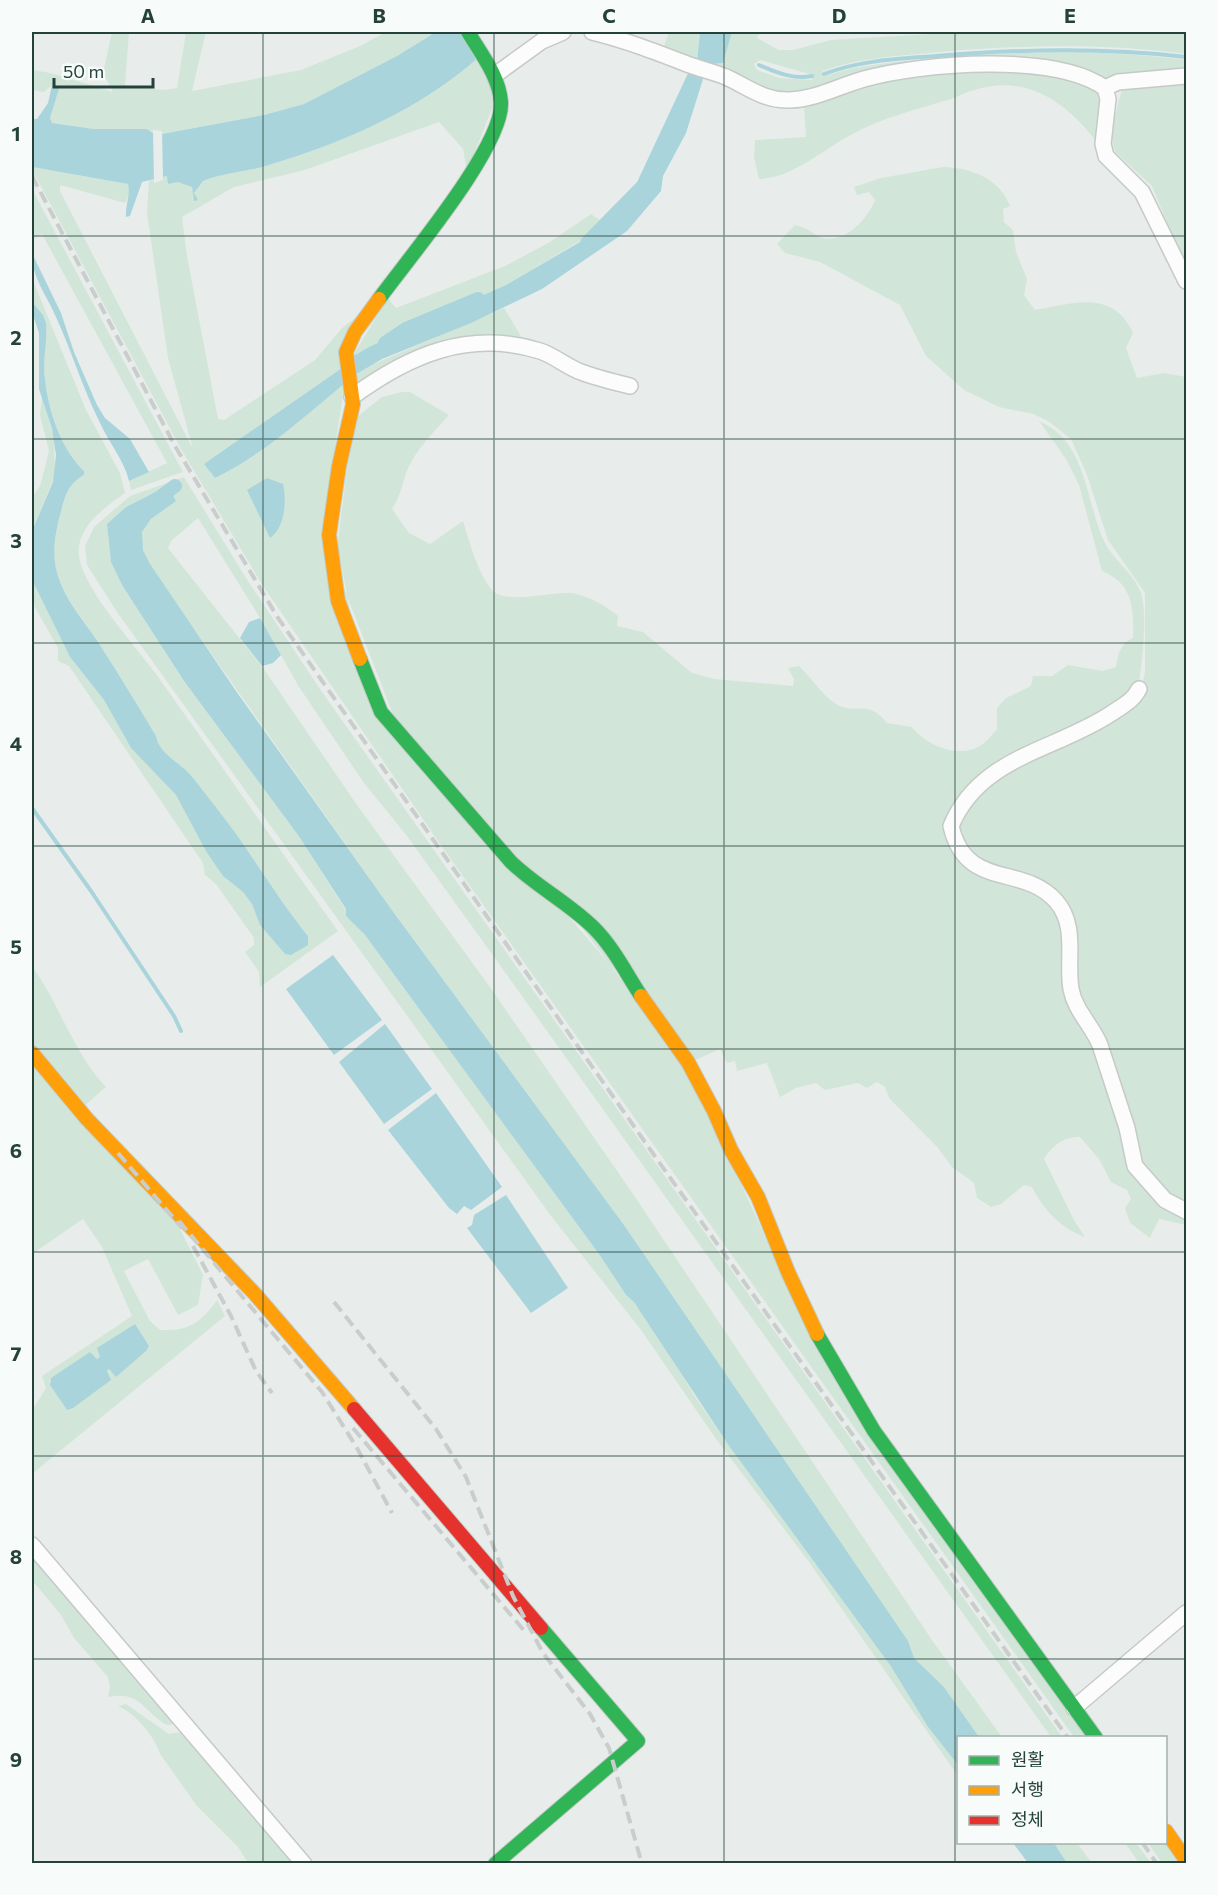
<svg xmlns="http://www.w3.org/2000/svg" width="1218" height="1895" font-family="Commissioner,'Noto Sans KR',sans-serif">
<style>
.green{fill:#d1e6d8;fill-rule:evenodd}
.water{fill:#a9d4db}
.pier{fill:#e8edeb}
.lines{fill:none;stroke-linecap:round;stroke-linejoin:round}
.stream{stroke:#a9d4db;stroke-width:4}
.canal{stroke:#a9d4db;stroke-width:14}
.street-casing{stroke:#c5cac8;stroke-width:18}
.fast-casing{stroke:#c3cbc8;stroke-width:16}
.slow-casing{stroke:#c3cbc8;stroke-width:16}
.jam-casing{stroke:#c3cbc8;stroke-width:16}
.street{stroke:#fcfcfc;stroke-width:15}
.fast{stroke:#30b455;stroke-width:14}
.slow{stroke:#ff9f0a;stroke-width:14}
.jam{stroke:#e5322d;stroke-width:14}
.rail{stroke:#c9cdcc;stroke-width:4;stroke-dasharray:12 6;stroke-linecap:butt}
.grid{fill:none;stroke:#24423a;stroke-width:1.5;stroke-opacity:0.55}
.neatline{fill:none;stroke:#24423a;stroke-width:2}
.grid-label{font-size:20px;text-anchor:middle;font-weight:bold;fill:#24423a}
</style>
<rect width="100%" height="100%" fill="#e8edeb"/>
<!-- green -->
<path class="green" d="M112 32H129L125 85 163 90 177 88 186 32H206L192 91 301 70 360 46 386 32H436L397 56 304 104 264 115 162 134H154L147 129H94L52 123 50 118 59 89 57 85H52L44 92 32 90V70L51 73 113 92 103 73Z
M669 32H700L697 62 664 46Z
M732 32H760L757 38 779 50H793L831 40 963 32H1186V54C1104 43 1023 45 940 52 900 56 861 57 823 71V74L825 76C862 63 900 62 939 58 1022 51 1104 49 1186 60V72L1106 78 1001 62 787 97 711 66 712 64 723 63ZM760 60 813 75 812 80 779 78 757 70 754 64Z
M479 57 498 94 467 171 463 149 439 122 305 170 234 187 182 217 187 256 218 419 224 420 315 360 342 328 360 314 342 368 205 465 215 478C264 454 303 418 345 383L328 492 365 693 580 925 690 1071 791 1294 1088 1737H1074L440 844 263 586 181 449 36 177 32 178V167L128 184 130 193 125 203 60 185V191L193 449 168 358 147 213 149 181 167 176 192 187 194 200 197 199 194 193 203 181C226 172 247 172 269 165 345 142 419 110 479 57Z
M1004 69 1068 77 1103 94 1098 144C1068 103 1026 73 974 90 963 93 954 99 944 101 911 111 879 119 849 136 821 151 792 178 759 179L754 157 755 140 806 137 804 107 885 80Z
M1186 84V269L1152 186 1115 152 1112 140V127L1123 85Z
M943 167C972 168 999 178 1010 206L1003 209 1004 222 1013 230 1016 252 1027 279 1024 295 1035 310C1074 303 1113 289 1133 333L1126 348 1137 378 1164 373 1186 377V1202L1162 1188 1145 1168 1079 1002 1069 913 968 851 959 829 975 800 990 783 1139 699 1145 672V593L1108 540 1087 475 1071 439 1048 421 1033 414 999 407 964 390 926 356 900 305 820 262 785 253 777 244 795 225C809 228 811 233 820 237 844 245 867 220 875 200L869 192 857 195 854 187 881 178Z
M32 189 183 472 131 490 129 481 167 463 42 234 32 240Z
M591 214 607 225 506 285 458 308 438 313 352 357 388 298 396 308 505 266 550 242Z
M32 278 86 410 120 473 125 493C104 508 76 527 79 556 83 589 136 646 156 674 217 759 277 846 338 931L260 987 259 972 245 952 254 945V938L216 884 205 875 203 863 69 666 58 661V648L32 602V580L70 657 104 700 131 748 176 795 223 876 243 892 252 904 260 925 285 954 308 936C283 905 262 871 239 838 225 818 208 799 194 779 181 762 160 756 156 736 137 704 118 673 98 642 84 621 65 600 58 576 51 555 55 533 61 513 65 496 68 484 84 475V471C61 448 48 411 45 379 42 360 48 341 46 323L43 315 32 302Z
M504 308 524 341 482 338 355 389 353 376 369 366Z
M402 392H410L449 415C433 433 415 450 406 473 402 486 400 497 392 509L409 533 430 544 463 521C470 543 477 571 491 589 505 607 557 589 577 594 592 598 606 606 618 616L617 626 643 632 692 673 715 679 793 686 794 679 788 668 799 666C812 678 821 694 836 704 856 716 867 698 887 723L912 727C926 746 962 761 984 743 989 739 993 733 997 729V708L1006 698 1031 686 1033 676H1052L1068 665 1103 671 1116 667C1118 655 1120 643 1133 638 1134 609 1133 583 1102 571L1079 485 1066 459 1039 421C1087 441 1085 500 1104 541 1113 560 1134 573 1141 593 1148 615 1142 665 1138 689L1134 696 1012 758 955 813 960 852 1025 883 1063 914 1068 973 1094 1034 1134 1167 1186 1213V1225L1159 1219 1150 1238 1130 1223 1125 1208 1131 1199 1127 1190 1111 1182 1099 1159 1080 1137C1063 1137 1053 1145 1044 1159L1074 1220 1085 1237C1061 1229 1043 1209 1032 1187L1024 1185 1001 1204 991 1207 977 1198 974 1183 952 1167 938 1148 889 1098 885 1087 877 1082 867 1088 858 1083 825 1090 816 1083 796 1088 780 1097 767 1063 737 1071 735 1061 727 1063 720 1049 693 1061 538 881 399 730 335 565 353 420 382 397Z
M42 397 54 438 55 476 32 531V497L40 486 49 451 40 415Z
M184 477 246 578 322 692 1062 1737H1051L507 975 407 836 364 783 299 687 260 618 198 518 172 540 168 548 266 672 357 805 490 987 633 1194 934 1643 1002 1737H979L944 1687 914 1658 907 1641 624 1225 394 913 170 595C159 578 130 546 146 525 152 517 161 512 168 505L167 486 126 507 107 524 111 562 122 585 184 681 298 835 346 910 347 916 365 935 599 1254 626 1295 634 1302 656 1332 694 1395 729 1446 890 1665 928 1727 958 1765V1776L809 1562 716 1439 641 1330 551 1216 117 612 87 565 85 546 94 527 130 496Z
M32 966C60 1005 73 1052 106 1087L83 1107 32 1045Z
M32 1060 177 1223 203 1275 198 1305 178 1315 148 1259 124 1271 150 1321 160 1330C189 1331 201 1323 217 1300L225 1316 32 1474V1411L46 1388 42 1376 132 1316 102 1247 83 1219 32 1254ZM135 1324 116 1376 109 1369 67 1410 49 1381 93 1355 97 1359 101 1357 98 1348Z
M32 1556 175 1724 167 1725C143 1712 141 1690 108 1697L110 1687 108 1677 74 1638 61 1615 32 1580Z
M126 1704 169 1734 182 1732 294 1863H248L238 1847 197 1806 160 1754C155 1737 135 1713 118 1706Z
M1054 1843H1077L1092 1863H1067Z
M1125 1843H1136L1151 1863H1139Z
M1148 1843H1165L1180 1863H1162Z"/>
<!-- water -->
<path class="water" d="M436 32H465L479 57C419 110 345 142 269 165 247 172 226 172 203 181L194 193 198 200 194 201 192 187 178 182 168 184 167 176 142 182 130 216 126 217C125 205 131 195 128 184L32 167V119H37L48 103 52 85H57L59 89 50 118 52 123 94 129H147L154 134H162L264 115 304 104 397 56Z
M700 32H732L723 63 713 64 711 66 697 62Z
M694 71 704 76 686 133 663 176 661 191 627 231 542 289 471 323 382 359 353 376 352 357 369 347 506 285 592 235 632 206 654 170 661 147 681 107Z
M32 253 61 313 74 352 97 405 105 418 130 439 149 472 129 481C124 460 109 443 100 423 83 389 72 352 56 317 47 296 31 276 32 253Z
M32 302 43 315 46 323C48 341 42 360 45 379 48 410 61 449 84 471V475C68 484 65 496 61 512 55 533 51 555 58 576 65 600 84 621 98 642 118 673 137 704 156 736 160 756 180 761 194 779 209 799 225 818 239 838 262 871 283 905 308 936V945L291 955 285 954 260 925 252 904 243 892 223 876 206 851 176 795 131 748 104 700 70 657 32 580V531L53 482 56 455 52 429 39 389V333L32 312Z
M342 368 345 383C303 418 264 454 215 478L204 464Z
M267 478 283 484C287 500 285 528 270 538L247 490Z
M167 486 176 501 151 519 142 532 143 550 150 564 236 691 394 913 624 1225 908 1641 914 1658 944 1687 979 1737 958 1738V1765L928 1727 890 1665 729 1446 634 1302 626 1295 599 1254 365 935 346 916V909L298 835 184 681 122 585 111 562 107 524 126 507Z
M260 618 281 655 273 663 262 666 240 638 249 622Z
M333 955 382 1020 334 1055 286 989Z
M385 1024 432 1089 384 1124 339 1062Z
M436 1093 502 1187 471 1210 464 1206 457 1214 449 1208 388 1130Z
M506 1195 568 1288 531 1313 467 1228 472 1225 474 1215Z
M135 1324 149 1346 146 1351 116 1377 109 1369 107 1371 111 1380 73 1408 67 1410 50 1385 51 1378 90 1352 97 1359 100 1357 97 1348Z
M1013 1843H1054L1067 1863H1028Z"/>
<!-- pier -->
<path class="pier" d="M153 130 162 131 163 180 154 183Z"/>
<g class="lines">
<!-- stream -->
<path class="stream" d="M759 65C776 72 793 80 812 76
M824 74C861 60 898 59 936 56 1020 49 1102 47 1186 57
M32 808 91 891 174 1016 181 1031"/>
<!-- canal -->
<path class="canal" d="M587 243 643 186 694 77
M385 343 406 329 478 299
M155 501 175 486"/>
<defs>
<path id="street" d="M592 32C625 40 656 52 687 64 700 69 714 72 726 77 748 87 764 101 790 100 816 99 839 86 864 79 922 63 1055 52 1105 88L1108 99 1103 144 1106 156 1142 192 1186 281
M495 75 542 41 563 32
M1105 88 1118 82 1186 76
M352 397C409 355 469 329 540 351 555 356 567 367 581 372 597 378 614 382 630 386
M1139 689C1133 701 1122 706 1112 713 1055 751 980 756 951 826 966 891 1022 863 1056 901 1078 926 1066 960 1071 989 1075 1011 1092 1025 1100 1045L1127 1128 1135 1166 1165 1200 1186 1211
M32 1545 304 1864
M1074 1708 1186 1613"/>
<path id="fast" d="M379 299C407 260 504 146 501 102 499 76 481 54 468 32
M360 659 381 712 511 862C537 887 569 903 594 928 613 947 626 973 641 996
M817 1334 874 1431 1096 1738
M495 1864 638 1741 541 1628"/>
<path id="slow" d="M360 659 338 601 329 535 339 466 353 404 346 352 355 332 379 299
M641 996 688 1062 714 1111 731 1150 758 1197 788 1272 817 1334
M32 1053 87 1119 255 1294 354 1409
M1166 1831 1186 1860"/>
<path id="jam" d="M354 1409 541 1628"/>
</defs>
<!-- street casing -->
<use href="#street" class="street-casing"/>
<!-- fast casing -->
<use href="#fast" class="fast-casing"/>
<!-- slow casing -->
<use href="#slow" class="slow-casing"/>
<!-- jam casing -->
<use href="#jam" class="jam-casing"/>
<!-- street -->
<use href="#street" class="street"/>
<!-- fast -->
<use href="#fast" class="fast"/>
<!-- slow -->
<use href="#slow" class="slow"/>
<!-- jam -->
<use href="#jam" class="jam"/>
<!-- rail -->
<path class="rail" d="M32 176 175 446 278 618 654 1155 1068 1738
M118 1153 182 1228
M179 1221 322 1392 357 1448 392 1513
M193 1246 231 1316 256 1371 272 1393
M334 1302 436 1429 466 1477 513 1596 543 1653 590 1714 609 1748 642 1864
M353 1428 527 1634
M1142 1842 1157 1864"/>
</g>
<!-- grid -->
<path class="grid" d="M263 32V1864M494 32V1864M724 32V1864M955 32V1864M32 236H1186M32 439H1186M32 643H1186M32 846H1186M32 1049H1186M32 1252H1186M32 1456H1186M32 1659H1186"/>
<!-- border -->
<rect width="1218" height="1895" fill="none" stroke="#f7fbf9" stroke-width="66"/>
<!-- legend -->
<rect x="957" y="1736" width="210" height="108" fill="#f7fbf9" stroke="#a3b1ad" stroke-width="1.5"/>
<rect x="969" y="1756" width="30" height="9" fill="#30b455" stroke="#a3b1ad" stroke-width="1.5"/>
<text x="1011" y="1766" font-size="18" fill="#24423a">원활</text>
<rect x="969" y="1786" width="30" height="9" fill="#ff9f0a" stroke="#a3b1ad" stroke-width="1.5"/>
<text x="1011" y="1796" font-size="18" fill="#24423a">서행</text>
<rect x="969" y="1816" width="30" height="9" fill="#e5322d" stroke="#a3b1ad" stroke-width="1.5"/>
<text x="1011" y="1826" font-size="18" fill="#24423a">정체</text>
<!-- scale -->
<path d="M54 78v9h99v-9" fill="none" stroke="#24423a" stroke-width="3"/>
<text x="63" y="78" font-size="18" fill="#24423a" stroke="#f7fbf9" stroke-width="4.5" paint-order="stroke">50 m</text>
<rect x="33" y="33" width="1152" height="1829" class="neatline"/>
<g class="grid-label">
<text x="148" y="23">A</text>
<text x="379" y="23">B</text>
<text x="609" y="23">C</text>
<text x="839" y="23">D</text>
<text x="1070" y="23">E</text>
<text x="16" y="141">1</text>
<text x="16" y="345">2</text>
<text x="16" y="548">3</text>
<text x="16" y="751">4</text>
<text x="16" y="954">5</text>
<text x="16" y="1158">6</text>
<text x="16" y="1361">7</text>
<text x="16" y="1564">8</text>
<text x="16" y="1767">9</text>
</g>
</svg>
